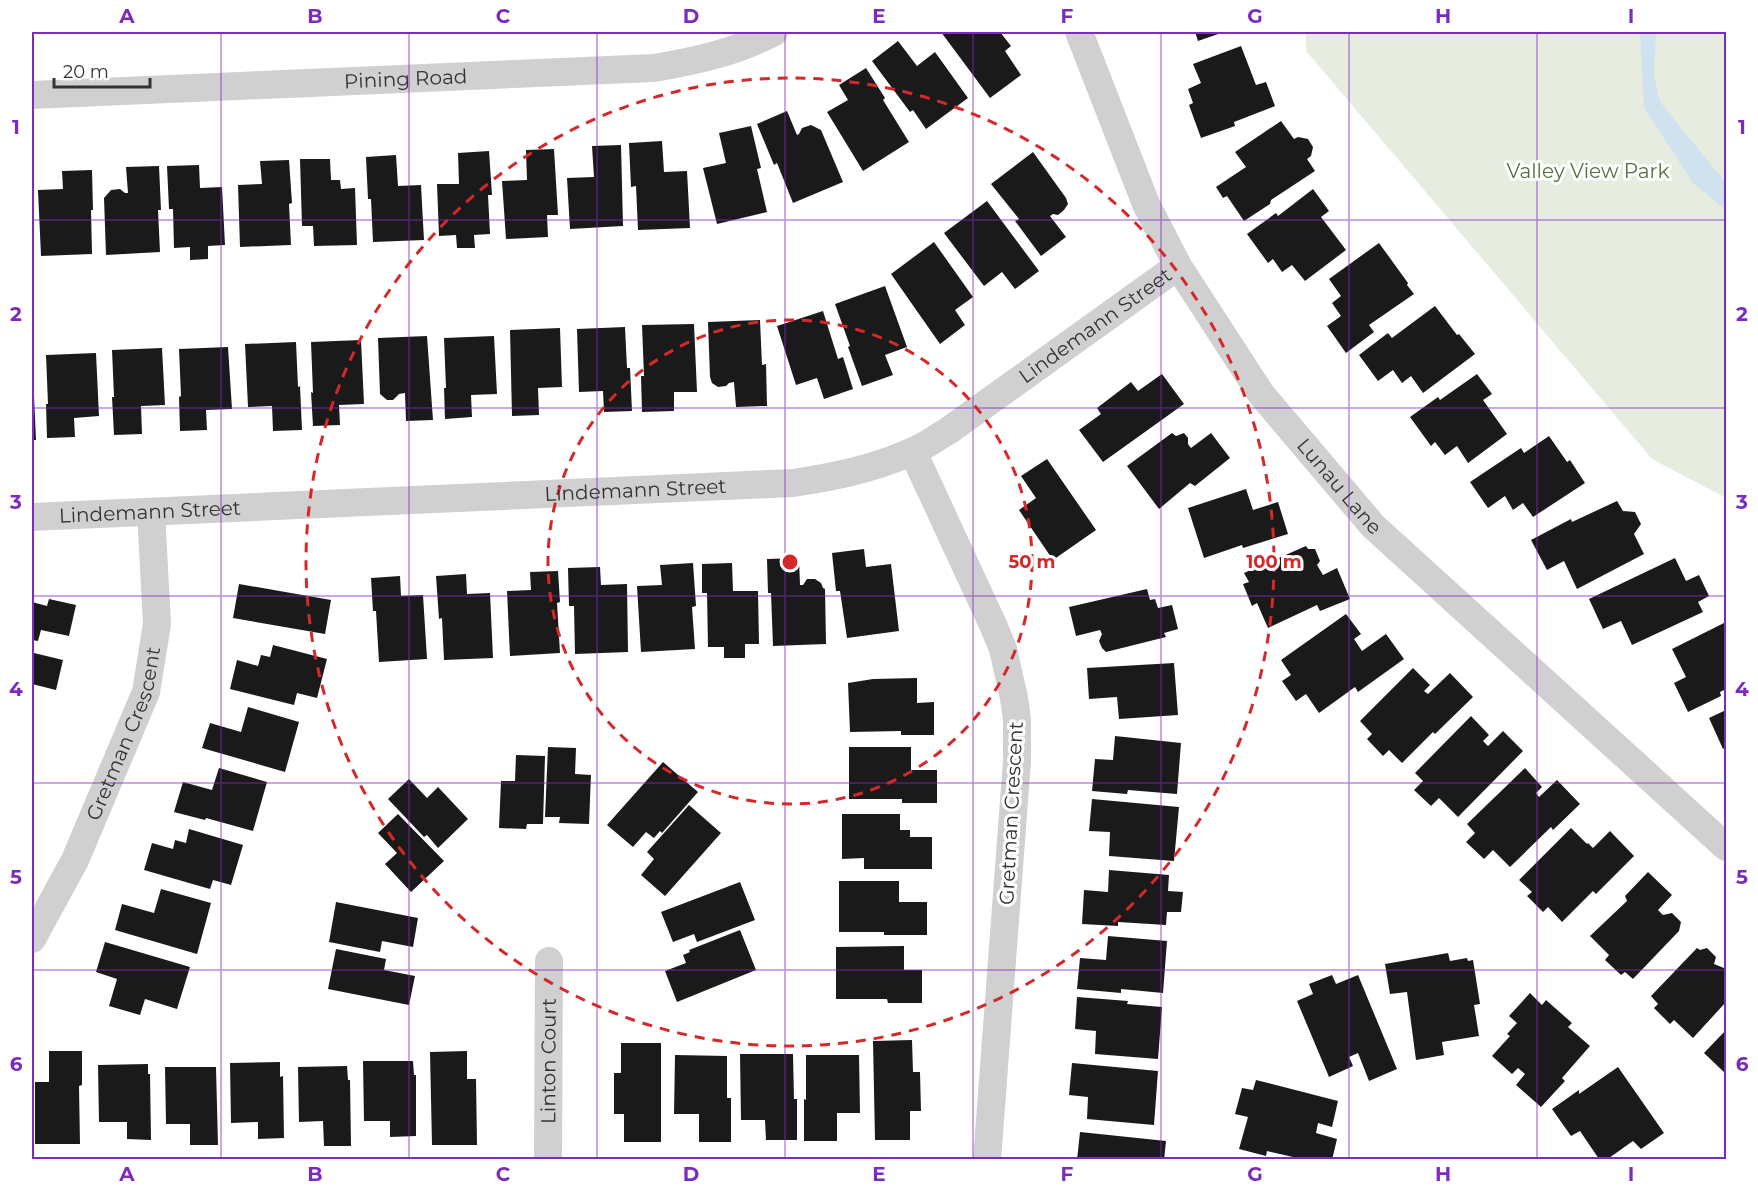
<svg xmlns="http://www.w3.org/2000/svg" width="1758" height="1191" font-family="Montserrat,sans-serif">
<style>
.green{fill:#e6ecdf}
.water{fill:#cfe2ee}
.building{fill:#1a1a1a}
.lines{fill:none;stroke-linecap:round;stroke-linejoin:round}
.street{stroke:#d0d0d0;stroke-width:28}
.grid{fill:none;stroke:#7b2cbf;stroke-width:1.5;stroke-opacity:0.55}
.ring{fill:none;stroke:#d62828;stroke-width:3;stroke-dasharray:10 8}
.labels{text-anchor:middle;dominant-baseline:central;stroke-width:6;stroke-linejoin:round;paint-order:stroke}
.street-label{font-size:20px;fill:#333;stroke:#fff}
.park-label{font-size:20px;fill:#56703f;stroke:#fff}
.centre{fill:#d62828;stroke:#fff;stroke-width:3}
.ring-label{font-size:18px;text-anchor:middle;font-weight:bold;fill:#d62828;stroke:#fff;stroke-width:6;stroke-linejoin:round;paint-order:stroke}
.neatline{fill:none;stroke:#7b2cbf;stroke-width:2}
.grid-label{font-size:20px;text-anchor:middle;font-weight:bold;fill:#7b2cbf}
</style>
<rect width="100%" height="100%" fill="#fff"/>
<!-- green -->
<path class="green" d="M1305 32H1726V498L1652 459 1307 52Z"/>
<!-- water -->
<path class="water" d="M1640 32H1656L1654 75 1660 102 1726 183V210L1693 183 1644 108Z"/>
<!-- building -->
<path class="building" d="M941 32H1000L1011 46 1005 51 1021 75 990 98Z
M1195 32H1224L1198 41Z
M898 41 917 66 935 52 968 98 926 129 913 110 910 112 872 61Z
M1241 46 1256 85 1266 82 1275 106 1234 122 1235 126 1201 138 1189 105 1193 103 1188 89 1201 83 1193 64Z
M866 68 885 98 883 100 909 142 863 171 827 112 848 100 839 85Z
M787 111 797 135 799 134 802 128 811 125 821 130 843 182 793 203 777 163 774 165 757 124Z
M1281 121 1294 139 1298 137 1308 139 1313 147 1311 156 1307 159 1315 171 1271 200 1270 204 1244 221 1227 196 1223 198 1216 187 1246 167 1235 152Z
M751 126 761 168 757 169 767 212 717 224 703 168 726 163 719 133Z
M662 141 664 172 687 171 690 228 638 230 636 186 631 187 629 143Z
M621 145 623 226 570 229 567 178 594 177 592 146Z
M554 149 558 215H547L548 237 506 239 502 181 527 180 526 150Z
M489 151 492 195H488L490 234 474 235 475 248H457L456 235 439 236 437 184H459L458 153Z
M1033 152 1066 198 1068 204 1064 210 1058 215 1053 214 1050 216 1066 237 1041 256 1015 221 1019 219 991 184Z
M396 155 398 186 421 185 424 240 373 242 371 199H368L366 157Z
M300 159H330L331 180H340L341 189 355 188 357 245 314 246 313 226H302Z
M289 160 292 203 289 204 291 245 240 247 238 185 262 184 260 161Z
M199 165 200 188 222 187 225 245 208 246V259L190 260V247L174 248 173 209H169L167 166Z
M159 166 161 210H158L160 252 106 255 104 198 111 190 120 189 125 193H128L126 167Z
M92 170 93 210H91L92 254 41 256 38 190 63 189 62 171Z
M1313 189 1329 211 1321 217 1346 250 1305 281 1292 265 1282 272 1273 259 1268 263 1247 234 1276 213 1278 216Z
M987 201 1039 271 1015 289 1002 272 984 286 944 233Z
M934 242 973 297 955 310 965 325 940 344 891 274Z
M1379 243 1408 283 1407 285 1414 294 1369 325 1374 332 1346 353 1327 326 1341 316 1332 303 1341 296 1329 279Z
M885 286 907 347 885 355 893 375 862 386 848 347 850 346 835 304Z
M1435 306 1457 335 1459 334 1475 354 1423 393 1411 376 1402 383 1393 370 1378 381 1359 355 1388 333 1392 338Z
M823 311 838 359 843 357 853 389 824 399 817 378 796 385 777 326Z
M760 320 762 365 766 364 767 406 736 407 734 382 729 383 726 386 718 387 712 383 710 377 708 322Z
M694 324 697 392H674V411L642 412 641 376H644L642 325Z
M625 327 627 368H630L632 411 604 412 603 391 579 392 577 329Z
M560 328 562 387 538 388 539 415 512 416 510 330Z
M427 336 433 420 406 421 405 393 399 394 393 400H387L380 394 378 338Z
M494 336 497 394 471 395 472 417 445 419 444 388H446L444 338Z
M361 340 364 404 339 405 340 425 313 426 311 392 313 393 311 342Z
M296 342 298 387 300 386 302 430 273 431 272 406 248 407 245 344Z
M228 347 232 409 206 410 207 430 180 431 179 397 181 396 179 349Z
M162 348 165 405 141 406 142 434 114 435 112 397H114L112 350Z
M96 353 99 416 74 418 75 437 47 438 46 404H48L46 355Z
M1162 374 1184 404 1103 462 1079 430 1101 414 1097 408 1131 382 1138 391Z
M1477 374 1492 394 1483 400 1507 434 1468 463 1457 446 1445 455 1435 442 1431 446 1410 417 1438 397 1440 400Z
M32 396H34L36 440H32Z
M1172 433 1176 436 1184 433 1188 438V444L1191 448 1211 433 1230 458 1195 486 1190 483 1159 509 1127 466Z
M1549 436 1567 462 1570 460 1585 483 1533 517 1523 503 1513 510 1505 496 1488 508 1470 482 1521 448 1524 453Z
M1047 459 1096 530 1053 560 1019 510 1036 498 1021 476Z
M1246 489 1253 510 1278 502 1288 534 1243 548 1242 545 1204 558 1188 508Z
M1617 501 1623 511 1635 512 1641 524 1634 534 1644 554 1577 589 1564 561 1547 570 1531 540 1571 519 1572 522Z
M1306 546 1308 549H1315L1320 561 1317 565 1323 575 1337 568 1350 599 1320 611 1317 605 1268 628 1257 603 1252 606 1243 584 1249 582 1244 573Z
M864 549 866 567 891 564 899 631 847 638 840 591H836L832 553Z
M799 558 800 585H803L807 579H815L821 583 823 588 825 589 826 644 773 646 771 593H768L767 559Z
M1675 558 1686 581 1699 575 1709 596 1698 602 1703 612 1632 645 1621 621 1603 629 1589 599Z
M693 563 696 606 692 607 695 649 641 652 637 586 662 585 660 565Z
M732 563 733 591H758L759 644H745V658H724V647H708L707 593H702V564Z
M600 567 601 585 627 584 628 652 575 654 574 606H569L568 568Z
M558 571 560 602 557 603 560 653 510 656 507 591 531 590 530 572Z
M466 574 467 594 490 593 493 658 444 660 442 618 439 619 436 576Z
M400 576 401 596 423 595 427 659 379 662 376 611H373L371 578Z
M239 584 331 600 325 634 233 618Z
M1147 589 1150 600 1155 599 1158 608 1172 605 1178 629 1164 633 1166 637 1106 652 1102 648 1099 641 1102 634 1100 630 1076 636 1069 607Z
M49 599 76 605 69 636 41 630 38 641 32 640V602L47 606Z
M1346 614 1361 634 1354 639 1362 651 1386 634 1404 659 1358 692 1355 687 1319 713 1306 694 1296 701 1282 681 1291 675 1281 660Z
M1726 622V689L1720 692 1721 696 1688 712 1674 683 1686 677 1672 649Z
M273 645 327 659 317 698 297 693 294 705 230 689 237 660 258 666 261 655 270 657Z
M34 653 63 660 56 690 32 684V655L33 656Z
M1174 663 1178 715 1119 719 1117 697 1089 699 1087 668Z
M1413 668 1430 685 1424 691 1428 694 1450 673 1473 697 1435 734 1433 732 1402 763 1389 750 1383 756 1367 739 1372 734 1360 721Z
M917 678V703L934 702V735H901V731L850 732 848 683 873 679Z
M248 707 299 722 285 772 202 748 210 723 241 732Z
M1726 710V747L1723 749 1709 718Z
M1471 716 1489 735 1483 741 1488 746 1503 731 1523 751 1458 817 1439 798 1431 806 1414 790 1423 781 1415 773Z
M1115 736 1181 743 1177 794 1128 790 1127 794 1092 791 1095 759 1113 760Z
M548 747 576 748 575 774 591 775 589 824 559 823 560 817H545Z
M849 747H911V770H937V803H902V799H849Z
M516 755 545 756 543 824H527L526 829 499 828 501 781H515Z
M663 762 698 792 662 833 660 831 654 838 646 832 633 847 607 825Z
M219 768 267 782 253 831 206 818 205 820 174 812 183 782 212 790Z
M1525 768 1542 787 1536 793 1539 797 1557 780 1580 804 1553 830 1551 827 1510 867 1493 850 1484 859 1466 842 1475 833 1467 824Z
M409 779 427 798 438 787 468 819 438 848 427 835 424 837 388 799Z
M1092 799 1179 807 1174 861 1109 856 1110 832 1089 831Z
M689 805 721 833 665 896 641 875 654 859 647 852Z
M398 814 444 861 411 892 385 864 397 853 378 833Z
M842 814H900V830H910V837H932V869H864V858L842 859Z
M1571 828 1587 844 1588 843 1593 848 1610 831 1634 856 1596 894 1593 891 1562 922 1548 907 1543 912 1527 896 1532 892 1519 880Z
M189 829 243 845 231 885 213 880 210 889 144 870 152 843 173 849 175 840 186 843Z
M1109 870 1169 875 1168 891 1183 892 1181 912H1167L1166 925 1118 922V926L1082 924 1084 890 1108 892Z
M1648 872 1672 895 1658 910 1663 915 1672 913 1681 922 1679 931 1633 979 1625 972 1621 975 1605 960 1609 955 1590 936 1627 901 1625 896Z
M839 881H899V902H927V935H884V932H839Z
M740 882 755 920 697 942 694 934 673 942 661 912Z
M161 889 211 903 197 954 115 930 122 904 154 913Z
M336 902 418 918 413 947 382 941 380 952 329 942Z
M740 930 756 970 677 1002 665 971 686 963 683 955 690 952 689 950Z
M1108 936 1167 941 1163 993 1121 989V993L1077 989 1080 958 1106 960Z
M105 942 190 967 177 1009 145 999 140 1015 109 1006 117 979 96 972Z
M904 946V970H922V1003H888L887 999H836V947Z
M1697 948 1700 950 1707 948 1716 957 1714 964 1724 968 1726 966V1002L1693 1038 1674 1020 1670 1024 1654 1008 1658 1004 1651 996Z
M336 949 386 959 384 970 415 976 409 1005 328 989Z
M1448 953 1450 961 1467 958 1468 961 1473 960 1480 1004 1474 1005 1479 1036 1442 1042 1444 1055 1416 1060 1407 992 1390 994 1385 964Z
M1332 975 1336 984 1358 975 1397 1069 1369 1081 1358 1053 1349 1057 1353 1066 1329 1077 1297 1001 1313 994 1309 984Z
M1530 993 1542 1005 1546 1000 1572 1023 1568 1027 1590 1046 1562 1078 1565 1081 1541 1107 1516 1085 1525 1074 1518 1068 1512 1074 1492 1056 1510 1036 1507 1034 1517 1023 1509 1016Z
M1077 997 1128 1001 1127 1004 1162 1007 1158 1059 1095 1054 1096 1031 1075 1029Z
M1726 1030V1074L1704 1053Z
M912 1040 913 1072H920L921 1111H910V1140H875L873 1041Z
M621 1043H661V1142H624V1114H614V1073H621Z
M49 1051H82V1085L79 1086 80 1144H35V1082H49Z
M467 1051V1079H476L477 1145H432L430 1052Z
M740 1054H793L794 1099H797V1140H766L765 1120H741Z
M675 1055 727 1056V1098H731V1142H699V1114H674Z
M806 1055H859L860 1113H837V1141H804V1099L806 1100Z
M363 1061H413L414 1075H416V1136L390 1137V1121H364Z
M280 1062V1077L283 1076 284 1138 258 1139V1122L231 1123 230 1063Z
M1072 1063 1158 1071 1154 1125 1087 1119 1088 1097 1069 1095Z
M148 1064V1074H150L151 1140 127 1139V1122H99L98 1065Z
M347 1066 348 1080H350L351 1146H324L323 1121 299 1122 298 1067Z
M165 1067H216L218 1145H190V1124H166Z
M1618 1067 1664 1133 1641 1149 1633 1141 1609 1158 1599 1159 1580 1131 1571 1136 1552 1109 1579 1090V1094Z
M1256 1080 1338 1101 1332 1127 1318 1123 1316 1133 1337 1139 1332 1160H1292L1293 1157 1267 1151 1266 1156 1239 1149 1248 1117 1235 1114 1242 1088 1253 1090Z
M1080 1132 1166 1141 1164 1160H1077Z"/>
<g class="lines">
<!-- street -->
<g class="street">
<path id="s1" d="M1079 32 1146 204 1178 266 1261 394 1373 526 1726 847"/>
<path id="s2" d="M32 95 654 68C696 61 736 52 774 32"/>
<path d="M913 452 994 627 1003 649 1014 698 1017 719V761L987 1160"/>
<path id="s3" d="M32 517 793 483C833 477 873 469 911 452 924 447 936 438 948 431L1178 266"/>
<path id="s4" d="M32 939 75 860 146 692 157 624 151 512"/>
<path id="s5" d="M548 1160 549 961"/>
</g>
</g>
<!-- grid -->
<path class="grid" d="M221 32V1160M409 32V1160M597 32V1160M785 32V1160M973 32V1160M1161 32V1160M1349 32V1160M1537 32V1160M32 220H1726M32 408H1726M32 596H1726M32 783H1726M32 970H1726"/>
<!-- distance rings -->
<g class="ring">
<circle cx="790" cy="562" r="242"/>
<circle cx="790" cy="562" r="484"/>
</g>
<g class="labels">
<!-- street labels -->
<g class="street-label">
<text stroke="none"><textPath href="#s2" startOffset="374">Pining Road</textPath></text>
<text stroke="none"><textPath href="#s3" startOffset="1108">Lindemann Street</textPath></text>
<text stroke="none"><textPath href="#s1" startOffset="528">Lunau Lane</textPath></text>
<text stroke="none"><textPath href="#s3" startOffset="604">Lindemann Street</textPath></text>
<text stroke="none"><textPath href="#s3" startOffset="118">Lindemann Street</textPath></text>
<text stroke="none"><textPath href="#s4" startOffset="226">Gretman Crescent</textPath></text>
<text transform="translate(1011 813) rotate(-87)">Gretman Crescent</text>
<text stroke="none"><textPath href="#s5" startOffset="99">Linton Court</textPath></text>
</g>
<!-- park labels -->
<g class="park-label">
<text x="1588" y="171">Valley View Park</text>
</g>
</g>
<circle cx="790" cy="562" r="9" class="centre"/>
<g class="ring-label">
<text x="1032" y="568">50 m</text>
<text x="1274" y="568">100 m</text>
</g>
<!-- border -->
<rect width="1758" height="1191" fill="none" stroke="#ffffff" stroke-width="66"/>
<!-- scale -->
<path d="M54 78v9h96v-9" fill="none" stroke="#333333" stroke-width="3"/>
<text x="63" y="78" font-size="18" fill="#333333" stroke="#ffffff" stroke-width="4.5" paint-order="stroke">20 m</text>
<rect x="33" y="33" width="1692" height="1125" class="neatline"/>
<g class="grid-label">
<text x="127" y="23">A</text>
<text x="315" y="23">B</text>
<text x="503" y="23">C</text>
<text x="691" y="23">D</text>
<text x="879" y="23">E</text>
<text x="1067" y="23">F</text>
<text x="1255" y="23">G</text>
<text x="1443" y="23">H</text>
<text x="1631" y="23">I</text>
<text x="16" y="134">1</text>
<text x="1742" y="134">1</text>
<text x="16" y="321">2</text>
<text x="1742" y="321">2</text>
<text x="16" y="509">3</text>
<text x="1742" y="509">3</text>
<text x="16" y="696">4</text>
<text x="1742" y="696">4</text>
<text x="16" y="884">5</text>
<text x="1742" y="884">5</text>
<text x="16" y="1071">6</text>
<text x="1742" y="1071">6</text>
<text x="127" y="1181">A</text>
<text x="315" y="1181">B</text>
<text x="503" y="1181">C</text>
<text x="691" y="1181">D</text>
<text x="879" y="1181">E</text>
<text x="1067" y="1181">F</text>
<text x="1255" y="1181">G</text>
<text x="1443" y="1181">H</text>
<text x="1631" y="1181">I</text>
</g>
</svg>
